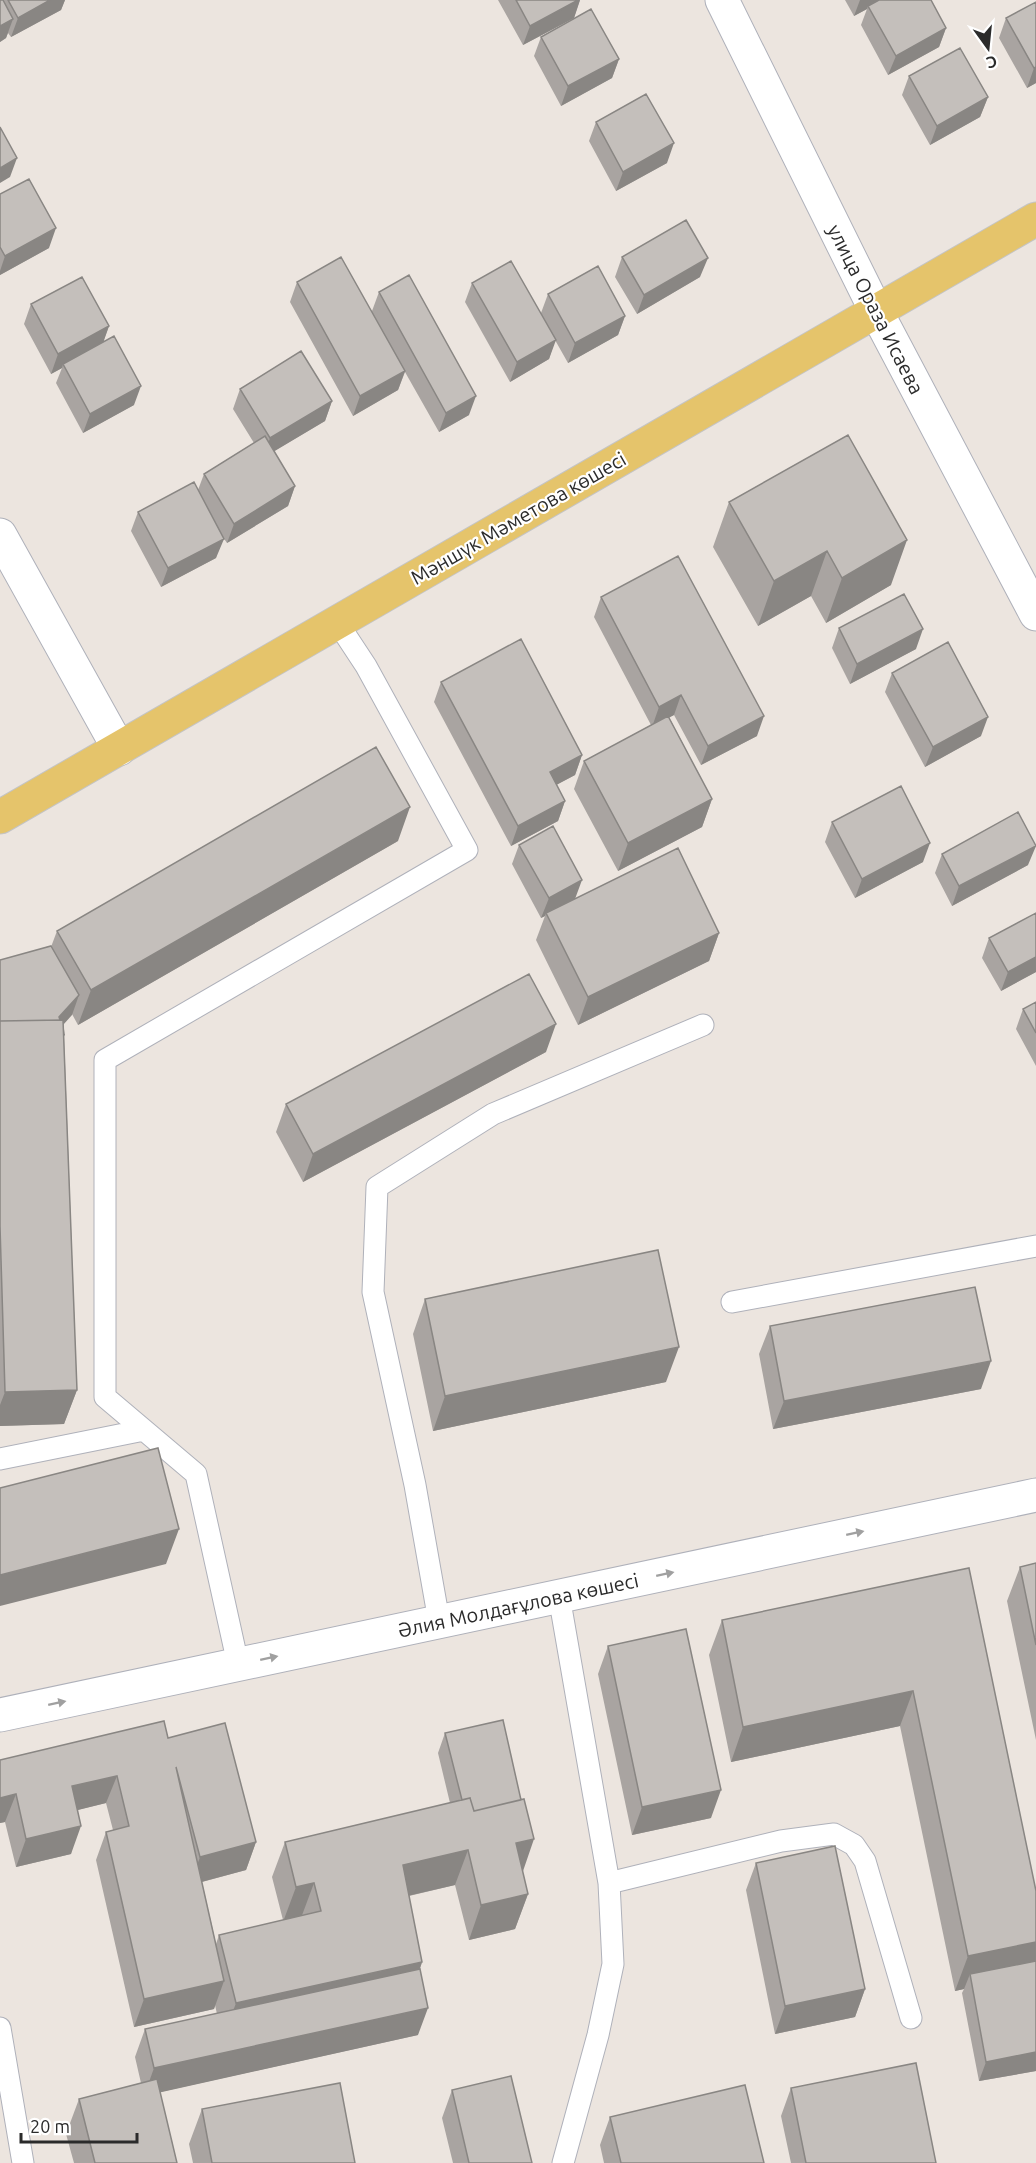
<svg xmlns="http://www.w3.org/2000/svg" width="1036" height="2163" font-family="Ubuntu,sans-serif">
<style>
.lines{fill:none;stroke-linecap:round;stroke-linejoin:round}
.lane-casing{stroke:#afb1ba;stroke-width:23}
.street-casing{stroke:#afb1ba;stroke-width:35}
.secondary-casing{stroke:#afb1ba;stroke-width:35}
.primary-casing{stroke:#c4c4c4;stroke-width:35}
.lane{stroke:#fff;stroke-width:21}
.street{stroke:#fff;stroke-width:33}
.secondary{stroke:#fff;stroke-width:33}
.primary{stroke:#e5c46b;stroke-width:33}
.wall{fill:#a9a4a1}
.shaded-wall{fill:#898683}
.building{fill:#c4bfbb;stroke:#898683;stroke-width:1.5}
.oneway{fill:#a0a0a0}
.labels{text-anchor:middle;dominant-baseline:central;stroke-width:4.5;stroke-linejoin:round;paint-order:stroke}
.street-label{font-size:20px;fill:#2b2b2b;stroke:#fff}
</style>
<rect width="100%" height="100%" fill="#ece5df"/>
<g class="lines">
<defs>
<path id="lane" d="M732 1302 1036 1246
M0 1459 144 1430
M559 1596 609 1883 613 1964 598 2035 563 2163
M439 1621 415 1485 373 1292 377 1187 493 1114 703 1025
M238 1664 196 1474 105 1397V1060L467 850 366 666 337 622
M609 1883 781 1841 834 1834 854 1845 865 1861 911 2018
M0 2028 23 2163"/>
<path id="street" d="M722 0 876 311
M0 535 119 749"/>
<path id="secondary" d="M876 311 1036 614
M0 1715 1036 1495"/>
<path id="primary" d="M0 817 1036 219"/>
</defs>
<!-- lane casing -->
<use href="#lane" class="lane-casing"/>
<!-- street casing -->
<use href="#street" class="street-casing"/>
<!-- secondary casing -->
<use href="#secondary" class="secondary-casing"/>
<!-- primary casing -->
<use href="#primary" class="primary-casing"/>
<!-- lane -->
<use href="#lane" class="lane"/>
<!-- street -->
<use href="#street" class="street"/>
<!-- secondary -->
<use href="#secondary" class="secondary"/>
<!-- primary -->
<use href="#primary" class="primary"/>
</g>
<!-- wall -->
<path class="wall" d="M0 0H65L61 10 11 37 8 33 6 38 0 42Z
M498 0H580L574 18 523 45Z
M845 0H931L946 28 939 47 888 75 861 25 867 9 854 16Z
M1036 2V83L1027 88 999 38 1006 18Z
M541 37 619 59 612 78 561 106 534 56Z
M909 76 988 97 980 117 930 145 902 95Z
M596 122 667 163 616 191 589 141Z
M0 194 49 248 0 275Z
M622 257 700 277 637 314 615 277Z
M297 282 372 311 379 292 469 415 439 432 405 372 398 390 353 416 290 302Z
M472 283 541 313 548 294 625 316 618 335 568 363 555 340 549 359 510 382 465 302Z
M31 304 109 326 103 342 134 405 83 433 56 383 62 368 51 374 24 324Z
M240 389 332 401 325 421 274 451 295 486 288 506 227 543 220 533 216 558 161 587 131 531 138 512 198 490 204 474 254 443 233 409Z
M848 435 891 585 826 623 811 596 758 626 713 547 729 502Z
M601 597 757 736 701 765 674 715 669 717 712 799 702 827 618 871 574 789 584 761 651 725 594 617Z
M839 628 916 649 850 684 832 648Z
M892 673 981 736 925 767 885 692Z
M441 682 582 755 575 775 556 785 565 801 558 821 511 846 434 702Z
M832 822 923 862 855 898 825 842Z
M398 841 78 1025 72 1014 63 1024 65 1034 64 1036 77 1390 64 1424 0 1426V960L51 947 57 931Z
M519 845 575 898 719 933 709 961 578 1025 536 940 545 916 541 918 512 864Z
M942 854 1028 865 952 906 935 873Z
M1036 913V972L1001 991 982 958 989 938Z
M1036 1002V1066L1016 1029 1023 1009Z
M546 1052 303 1182 276 1132 286 1104Z
M425 1299 666 1382 433 1431 413 1334Z
M770 1326 981 1389 773 1429 759 1354Z
M1036 1563V1740L1007 1601 1020 1567Z
M969 1568 1036 2071 979 2081 962 1993 964 1989 955 1991 900 1726 731 1762 709 1655 722 1620Z
M608 1646 711 1818 632 1835 598 1674Z
M445 1733 522 1871 528 1894 515 1929 469 1940 455 1885 409 1896 422 1962 420 1969 418 2035 160 2092 177 2163H74L66 2134 79 2099 141 2083 135 2057 145 2029 217 2014 215 2005 214 2009 134 2027 96 1860 106 1832 113 1830 106 1803 77 1810 71 1854 16 1867 5 1822 0 1823V1760L168 1738 256 1842 246 1870 202 1882 216 1944 219 1935 283 1920 272 1877 285 1842 450 1803 438 1753Z
M756 1863 865 1989 855 2017 775 2034 746 1890Z
M791 2088 936 2163H791L781 2116Z
M452 2090 532 2163H453L442 2118Z
M202 2109 355 2163H193L189 2144Z
M610 2117 764 2163H604L600 2145Z"/>
<!-- shaded-wall -->
<path class="shaded-wall" d="M50 0H65L61 10 11 37 18 18Z
M578 0H580L574 18 523 45 530 26Z
M860 0H883L868 6 867 9 854 16Z
M13 19 6 38 0 42V26Z
M946 28 939 47 888 75 896 56Z
M619 59 612 78 561 106 568 86Z
M1036 67V83L1027 88 1034 68Z
M988 97 980 117 930 145 937 126Z
M674 143 667 163 616 191 623 172Z
M17 158 10 177 0 183V168Z
M56 228 49 248 0 275V271L5 256Z
M708 258 700 277 637 314 644 295Z
M625 316 618 335 568 363 575 343Z
M109 326 102 346 63 364 62 368 51 374 58 354Z
M556 340 549 359 510 382 517 362Z
M405 371 398 390 353 416 360 396Z
M141 386 134 405 83 433 90 414Z
M476 396 469 415 439 432 446 413Z
M332 401 325 421 263 458 270 438Z
M295 486 288 506 227 543 234 524Z
M224 539 216 558 161 587 168 568Z
M907 540 891 585 826 623 842 578Z
M827 551 811 596 758 626 774 581Z
M923 629 916 649 850 684 857 664Z
M681 695 674 715 652 727 659 707Z
M764 716 757 736 701 765 708 746Z
M988 717 981 736 925 767 933 747Z
M582 755 575 775 543 792 550 772Z
M712 799 702 827 618 871 628 843Z
M565 801 558 821 511 846 518 826Z
M410 807 398 841 78 1025 91 990Z
M930 843 923 862 855 898 862 879Z
M1036 846 1028 865 952 906 959 886Z
M582 880 575 899 546 913 545 916 541 918 549 898Z
M719 933 709 961 578 1025 588 997Z
M1036 957V972L1001 991 1008 972Z
M79 995 72 1015 55 1034H65L58 1053 0 1054V1035L53 1034 59 1017Z
M556 1024 546 1052 303 1182 313 1154Z
M679 1347 666 1382 433 1431 445 1396Z
M991 1361 981 1389 773 1429 784 1401Z
M77 1390 64 1424 0 1426V1405L5 1392Z
M179 1529 166 1564 0 1606V1575Z
M913 1691 900 1726 731 1762 743 1727Z
M117 1776 106 1803 62 1814 72 1786Z
M721 1790 711 1818 632 1835 642 1807Z
M16 1794 5 1822 0 1823V1798Z
M81 1826 71 1854 16 1867 26 1839Z
M534 1839 522 1874 516 1843Z
M256 1842 246 1870 190 1885 200 1857Z
M468 1850 455 1885 390 1900 403 1865Z
M314 1883 301 1918 283 1922 296 1887Z
M528 1894 515 1929 469 1940 481 1905Z
M1036 1942V1967L970 1974 964 1989 955 1991 968 1956Z
M422 1962 410 1997 223 2038 236 2003Z
M224 1981 214 2009 134 2027 144 1999Z
M865 1989 855 2017 775 2034 785 2006Z
M428 2008 418 2035 144 2096 154 2068Z
M1036 2052V2071L979 2081 986 2062Z"/>
<!-- building -->
<path class="building" d="M0 0H3L13 19 0 26Z
M8 0H50L18 18Z
M516 0H578L530 26Z
M879 0H931L946 28 896 56 868 6Z
M1036 2V67L1034 68 1006 18Z
M591 9 619 59 568 86 541 37Z
M960 48 988 97 937 126 909 76Z
M646 94 674 143 623 172 596 122Z
M0 127 17 158 0 168Z
M29 179 56 228 5 256 0 247V194Z
M686 220 708 258 644 295 622 257Z
M341 257 405 371 360 396 297 282Z
M511 261 556 340 517 362 472 283Z
M598 266 625 316 575 343 548 294Z
M409 275 476 396 446 413 379 292Z
M82 277 109 326 58 354 31 304Z
M114 336 141 386 90 414 63 364Z
M301 351 332 401 270 438 240 389Z
M848 435 907 540 842 578 827 551 774 581 729 502Z
M265 436 295 486 234 524 204 474Z
M194 482 224 539 168 568 138 512Z
M678 556 764 716 708 746 681 695 659 707 601 597Z
M904 594 923 629 857 664 839 628Z
M521 639 582 755 550 772 565 801 518 826 441 682Z
M948 642 988 717 933 747 892 673Z
M668 716 712 799 628 843 584 761Z
M376 747 410 807 91 990 57 931Z
M901 786 930 843 862 879 832 822Z
M1018 812 1036 846 959 886 942 854Z
M553 826 582 880 549 898 519 845Z
M678 848 719 933 588 997 546 913Z
M1036 913V957L1008 972 989 938Z
M51 946 79 995 59 1017 60 1020 0 1021V960Z
M529 974 556 1024 313 1154 286 1104Z
M1036 1002V1033L1023 1009Z
M63 1020 77 1390 5 1392 0 1226V1021Z
M658 1250 679 1347 445 1396 425 1299Z
M975 1287 991 1361 784 1401 770 1326Z
M158 1448 179 1529 0 1575V1488Z
M1036 1563V1645L1020 1567Z
M969 1568 1036 1891V1942L968 1956 913 1691 743 1727 722 1620Z
M686 1629 721 1790 642 1807 608 1646Z
M503 1720 521 1800 474 1811 470 1798 462 1800 445 1733Z
M164 1721 168 1738 225 1723 256 1842 200 1857 176 1767 224 1981 144 1999 106 1832 129 1826 117 1776 72 1786 81 1826 26 1839 16 1794 0 1798V1760Z
M470 1798 474 1811 524 1799 534 1839 516 1843 528 1894 481 1905 468 1850 403 1865 422 1962 236 2003 219 1935 321 1911 314 1883 296 1887 285 1842Z
M835 1846 865 1989 785 2006 756 1863Z
M1036 1961V2052L986 2062 970 1974Z
M420 1969 428 2008 154 2068 145 2029Z
M916 2063 936 2163H806L791 2088Z
M511 2076 532 2163H469L452 2090Z
M157 2079 177 2163H95L79 2099Z
M340 2083 355 2163H212L202 2109Z
M745 2085 764 2163H621L610 2117Z"/>
<!-- one-way arrows -->
<defs><path id="oneway-solid" d="M-6-.8H1V-3.2L6.5 0L1 3.2V.8H-6Z" transform="scale(1.5)"/></defs>
<g class="oneway">
<use href="#oneway-solid" transform="translate(855 1533) rotate(-12)"/>
<use href="#oneway-solid" transform="translate(665 1574) rotate(-12)"/>
<use href="#oneway-solid" transform="translate(269 1658) rotate(-12)"/>
<use href="#oneway-solid" transform="translate(57 1703) rotate(-12)"/>
</g>
<g class="labels">
<!-- street labels -->
<g class="street-label">
<text transform="translate(876 309) rotate(63)">улица Ораза Исаева</text>
<text transform="translate(518 518) rotate(-30)">Мәншүк Мәметова көшесі</text>
<text transform="translate(518 1605) rotate(-12)">Әлия Молдағұлова көшесі</text>
</g>
</g>
<!-- north arrow -->
<g transform="translate(988 48) rotate(165)" stroke="#ffffff" stroke-width="4.5" paint-order="stroke">
<path d="M0-4.5L10 22L0 15L-10 22Z" fill="#2b2b2b"/>
<text y="-9" font-size="16" font-weight="bold" text-anchor="middle" fill="#2b2b2b">С</text>
</g>
<!-- scale -->
<path d="M21 2133v9h116v-9" fill="none" stroke="#2b2b2b" stroke-width="3"/>
<text x="30" y="2133" font-size="18" fill="#2b2b2b" stroke="#ffffff" stroke-width="4.5" paint-order="stroke">20 m</text>
</svg>
